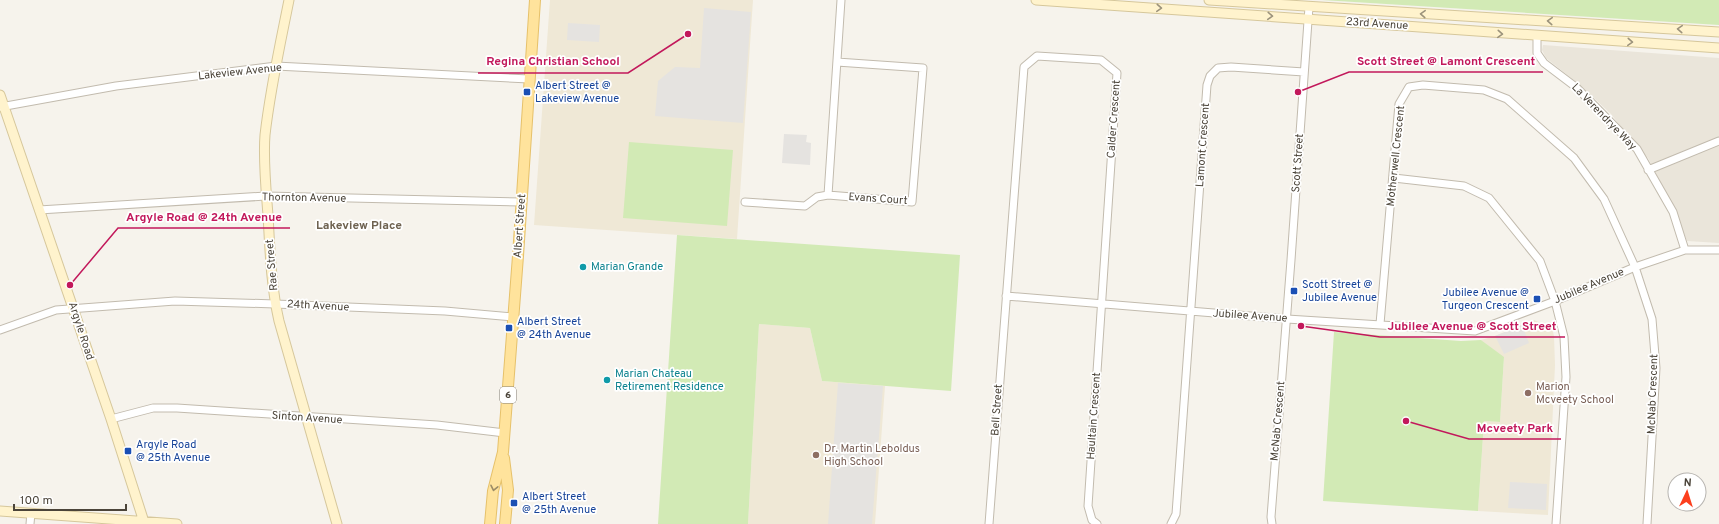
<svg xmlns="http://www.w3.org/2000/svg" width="1719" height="524" font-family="Overpass,sans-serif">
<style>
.residential{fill:#eae5da}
.education{fill:#efe8d6}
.green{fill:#d2eab5}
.parking{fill:#e5e3e0}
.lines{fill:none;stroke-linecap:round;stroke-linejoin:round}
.street-casing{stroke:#c2bbae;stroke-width:9}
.secondary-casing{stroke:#d6c79b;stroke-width:11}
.primary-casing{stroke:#e6c16a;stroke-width:12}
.street{stroke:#fff;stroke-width:7}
.secondary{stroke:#fff3cd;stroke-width:9}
.primary{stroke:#ffe39c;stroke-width:10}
.oneway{stroke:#9c937c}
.oneway2{stroke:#9c8c66}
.transit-dot{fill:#1a4fb4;stroke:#fff;stroke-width:1.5}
.culture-dot{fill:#0f9aa8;stroke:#fff;stroke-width:1.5}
.education-dot{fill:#8d6e63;stroke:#fff;stroke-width:1.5}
.labels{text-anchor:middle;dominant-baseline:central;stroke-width:3.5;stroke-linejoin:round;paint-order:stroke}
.shield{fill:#fff;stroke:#817c74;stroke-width:1}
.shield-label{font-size:10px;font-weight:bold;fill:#4b4439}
.street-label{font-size:11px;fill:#4b4439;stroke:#fff}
.transit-label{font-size:11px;fill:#164399;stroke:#fff;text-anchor:start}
.culture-label{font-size:11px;fill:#0d838f;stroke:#fff;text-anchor:start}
.education-label{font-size:11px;fill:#785e54;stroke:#fff;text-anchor:start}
.neighbourhood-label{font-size:12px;font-weight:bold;fill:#6e6250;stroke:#fff}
.leader{fill:none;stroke:#c2185b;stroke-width:1.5}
.callout-dot{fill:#c2185b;stroke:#fff;stroke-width:1.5}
.callout-label{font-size:12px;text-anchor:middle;font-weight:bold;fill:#c2185b;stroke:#fff;stroke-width:3.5;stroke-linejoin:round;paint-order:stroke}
</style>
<rect width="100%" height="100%" fill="#f6f3ec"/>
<!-- residential -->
<path class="residential" d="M1543 45 1719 58V243L1687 241 1674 209 1648 158 1638 149 1611 114 1595 99 1575 81 1546 58 1542 50Z"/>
<!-- education -->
<path class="education" d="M550 0H753L737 239 534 225Z
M1534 320 1552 328 1554 336 1555 365 1548 515 1478 511 1484 421 1500 422 1504 358 1481 340 1495 336Z
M759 324 810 328 822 381 885 386 875 524H748Z"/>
<!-- green -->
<path class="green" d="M1322 0H1719V25Z
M629 142 733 150 727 226 623 218Z
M677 235 960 255 951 391 822 381 810 328 759 324 748 524H658Z
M1334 332 1461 341 1481 340 1504 357 1500 422 1484 421 1478 511 1323 501Z"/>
<!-- parking -->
<path class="parking" d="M704 8 751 12 743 123 655 116 658 81 675 67 700 68Z
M568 23 600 25 599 42 567 40Z
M784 134 807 135 806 142 811 143 810 165 782 163Z
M1522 325 1529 343 1504 354 1495 336Z
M838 383 883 386 872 524H828Z
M1510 482 1547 484 1546 510 1508 508Z"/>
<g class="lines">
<defs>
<path id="street" d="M1537 36V53L1544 63 1577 88 1637 149 1673 212 1685 250
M0 107 116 86 276 66 529 79
M1648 170 1719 141
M1394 178 1464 186 1489 198 1540 261 1555 301 1564 337 1566 377 1556 524
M828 195 841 0
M745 202 805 206 817 197 828 195 912 202 923 68 837 62
M39 210 266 196 522 202
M1006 296 1287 319 1475 331 1555 301 1635 267 1685 250H1719
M1380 324 1399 104 1409 87 1423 85 1484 90 1507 99 1574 158 1604 199 1635 267 1652 319 1656 368 1647 524
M0 330 56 310 175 301 275 304 445 311 514 317
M111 419 153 408H177L437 425 505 433
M30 524 31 513
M989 524 1024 67 1037 56 1101 60 1117 73 1088 506 1092 520 1097 524
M1171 524 1176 514 1207 85 1210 76 1218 68 1231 67 1304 72
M1272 524 1271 517 1291 260 1309 7"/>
<path id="secondary" d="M289 0C280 45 270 90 265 135 263 159 266 190 268 215 270 250 271 286 279 321L337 524
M1036 0 1719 48
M1209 0 1719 32
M0 95 111 419 144 522
M0 511 177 524"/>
<path id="primary" d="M504 458 508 490 505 524
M490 524 493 491 503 452 518 256 535 0"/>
</defs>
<!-- street casing -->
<use href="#street" class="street-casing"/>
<!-- secondary casing -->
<use href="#secondary" class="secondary-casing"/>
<!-- primary casing -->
<use href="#primary" class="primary-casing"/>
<!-- street -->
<use href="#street" class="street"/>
<!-- secondary -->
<use href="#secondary" class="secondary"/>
<!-- primary -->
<use href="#primary" class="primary"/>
</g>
<!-- one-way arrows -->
<defs><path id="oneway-chevron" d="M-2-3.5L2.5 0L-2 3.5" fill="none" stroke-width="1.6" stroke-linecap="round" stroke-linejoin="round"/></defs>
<g class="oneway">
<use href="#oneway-chevron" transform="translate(1159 8) rotate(4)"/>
<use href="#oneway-chevron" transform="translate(1423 14) rotate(-177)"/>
<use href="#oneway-chevron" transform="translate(1270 16) rotate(4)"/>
<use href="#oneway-chevron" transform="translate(1550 21) rotate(-176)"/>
<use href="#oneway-chevron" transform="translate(1680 29) rotate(-176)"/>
<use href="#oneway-chevron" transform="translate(1500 34) rotate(4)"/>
<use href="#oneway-chevron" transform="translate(1630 42) rotate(4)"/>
</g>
<use class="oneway2" href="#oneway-chevron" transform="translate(494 488) rotate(102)"/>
<!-- markers -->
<g class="transit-dot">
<rect x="523" y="88" width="8" height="8" rx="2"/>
<rect x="1290" y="287" width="8" height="8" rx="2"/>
<rect x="1533" y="295" width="8" height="8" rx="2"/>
<rect x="505" y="324" width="8" height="8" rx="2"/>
<rect x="124" y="447" width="8" height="8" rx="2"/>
<rect x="510" y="499" width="8" height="8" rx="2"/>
</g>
<g class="culture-dot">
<circle cx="583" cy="267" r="4"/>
<circle cx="607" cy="380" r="4"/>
</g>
<g class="education-dot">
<circle cx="1528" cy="393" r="4"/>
<circle cx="816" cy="455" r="4"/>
</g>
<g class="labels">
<!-- shield labels -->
<rect class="shield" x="500" y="387" width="16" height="16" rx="3"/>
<g class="shield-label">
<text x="508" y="395">6</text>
</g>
<!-- street labels -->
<g class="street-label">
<text transform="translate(1377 24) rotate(4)">23rd Avenue</text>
<text transform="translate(240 72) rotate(-6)">Lakeview Avenue</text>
<text transform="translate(1604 117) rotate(46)">La Verendrye Way</text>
<text transform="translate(1114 119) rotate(-86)">Calder Crescent</text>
<text transform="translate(1203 145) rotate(-86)">Lamont Crescent</text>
<text transform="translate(1396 156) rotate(-84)">Motherwell Crescent</text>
<text transform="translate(1298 163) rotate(-86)">Scott Street</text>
<text transform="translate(304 198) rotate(1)">Thornton Avenue</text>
<text transform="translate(878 199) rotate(4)">Evans Court</text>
<text transform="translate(520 226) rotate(-86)">Albert Street</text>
<text transform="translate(272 265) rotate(-95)">Rae Street</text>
<text transform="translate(1589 286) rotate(-23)">Jubilee Avenue</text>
<text transform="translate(318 306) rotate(3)">24th Avenue</text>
<text transform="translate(1250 316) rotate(4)">Jubilee Avenue</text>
<text transform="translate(81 331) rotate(72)">Argyle Road</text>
<text transform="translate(1653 394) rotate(-88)">McNab Crescent</text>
<text transform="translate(997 410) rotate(-86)">Bell Street</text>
<text transform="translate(1094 416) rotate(-86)">Haultain Crescent</text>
<text transform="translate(307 418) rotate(4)">Sinton Avenue</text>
<text transform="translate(1278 421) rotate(-85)">McNab Crescent</text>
</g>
<!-- transit labels -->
<g class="transit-label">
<text x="535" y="86">Albert Street @<tspan x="535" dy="13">Lakeview Avenue</tspan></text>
<text x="1302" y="285">Scott Street @<tspan x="1302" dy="13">Jubilee Avenue</tspan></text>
<text x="1529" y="293" text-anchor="end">Jubilee Avenue @<tspan x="1529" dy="13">Turgeon Crescent</tspan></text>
<text x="517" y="322">Albert Street<tspan x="517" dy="13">@ 24th Avenue</tspan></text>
<text x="136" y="445">Argyle Road<tspan x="136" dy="13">@ 25th Avenue</tspan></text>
<text x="522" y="497">Albert Street<tspan x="522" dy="13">@ 25th Avenue</tspan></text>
</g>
<!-- culture labels -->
<g class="culture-label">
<text x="591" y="267">Marian Grande</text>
<text x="615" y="374">Marian Chateau<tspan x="615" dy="13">Retirement Residence</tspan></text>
</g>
<!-- education labels -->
<g class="education-label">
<text x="1536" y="387">Marion<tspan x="1536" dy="13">Mcveety School</tspan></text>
<text x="824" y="449">Dr. Martin Leboldus<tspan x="824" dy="13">High School</tspan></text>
</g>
<!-- neighbourhood labels -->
<g class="neighbourhood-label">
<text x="359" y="226">Lakeview Place</text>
</g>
</g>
<!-- callouts -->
<path class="leader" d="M1298 92L1349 72H1543M688 34L628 73H478M70 285L118 228H290M1301 326L1380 337H1565M1406 421L1469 439H1561"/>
<g class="callout-dot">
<circle cx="1298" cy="92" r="4"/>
<circle cx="688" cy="34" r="4"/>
<circle cx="70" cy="285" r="4"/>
<circle cx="1301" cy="326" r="4"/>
<circle cx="1406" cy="421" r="4"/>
</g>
<g class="callout-label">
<text x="1446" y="65">Scott Street @ Lamont Crescent</text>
<text x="553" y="65">Regina Christian School</text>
<text x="204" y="221">Argyle Road @ 24th Avenue</text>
<text x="1472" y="330">Jubilee Avenue @ Scott Street</text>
<text x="1515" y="432">Mcveety Park</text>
</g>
<!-- north arrow -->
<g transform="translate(1687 492) rotate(4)"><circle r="19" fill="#ffffff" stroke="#b7b4b0"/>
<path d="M0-3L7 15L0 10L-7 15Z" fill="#fc3f1d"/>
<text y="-6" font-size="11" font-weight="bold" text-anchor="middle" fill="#4b4439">N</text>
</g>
<!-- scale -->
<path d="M14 504v6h112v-6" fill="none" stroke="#4b4439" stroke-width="2"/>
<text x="20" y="504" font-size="12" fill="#4b4439" stroke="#ffffff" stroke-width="3" paint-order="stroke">100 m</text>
</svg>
